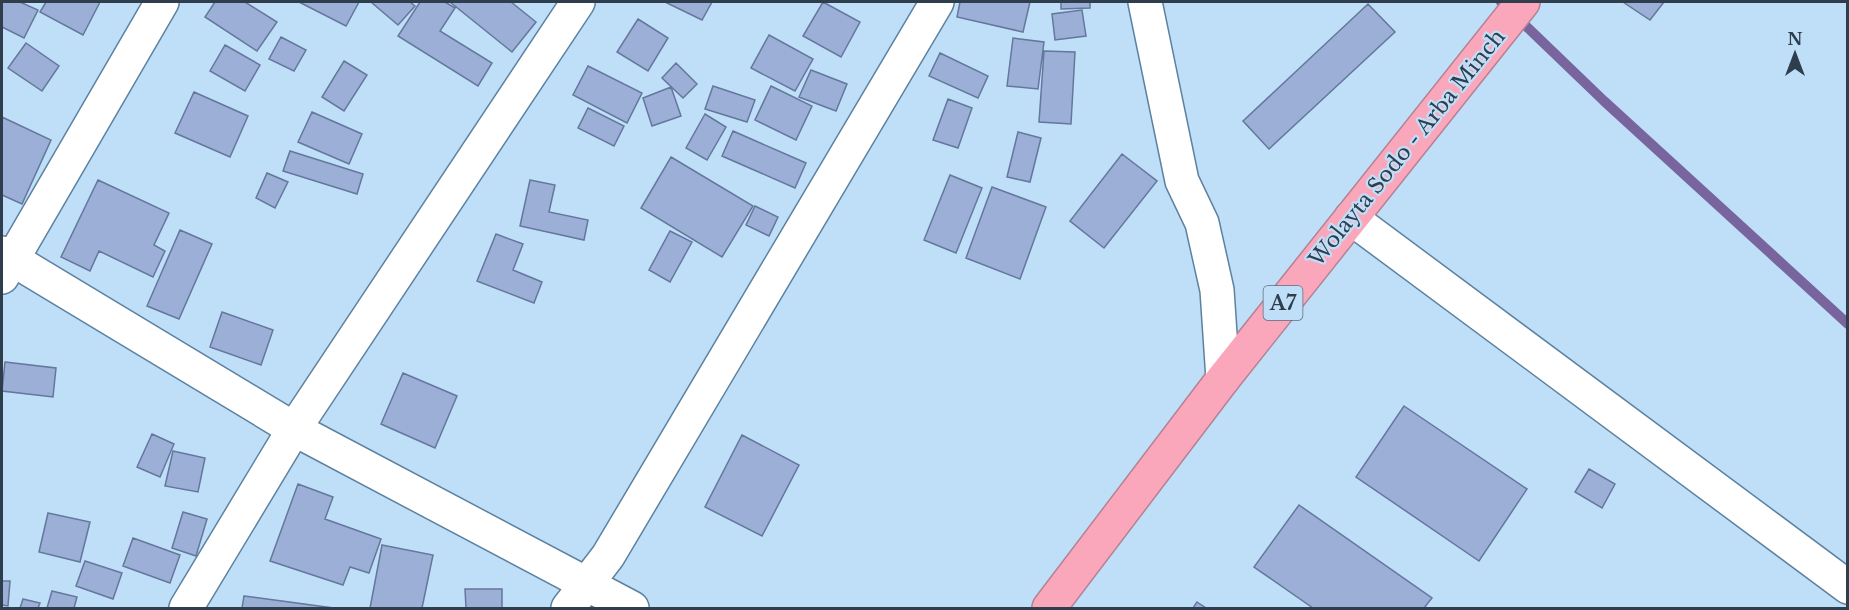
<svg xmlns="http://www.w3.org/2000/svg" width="1849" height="610" font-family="'Libre Baskerville',serif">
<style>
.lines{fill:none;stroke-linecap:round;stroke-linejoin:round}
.stream{stroke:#78659e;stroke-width:10}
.building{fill:#9bafd7;stroke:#64779c;stroke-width:1.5}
.street-casing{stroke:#5d82a0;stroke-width:36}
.highway-casing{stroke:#b38294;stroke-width:36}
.street{stroke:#fff;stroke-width:33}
.highway{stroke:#fba7bb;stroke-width:33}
.labels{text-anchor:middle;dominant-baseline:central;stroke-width:4.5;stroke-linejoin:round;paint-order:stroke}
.shield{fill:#bfdff9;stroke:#5a6e80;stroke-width:1.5}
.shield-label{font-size:20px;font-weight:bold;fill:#2e3e4c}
.street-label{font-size:21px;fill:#2e3e4c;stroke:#bfdff9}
</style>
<rect width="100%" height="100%" fill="#bfdff9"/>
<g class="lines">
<!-- stream -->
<path class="stream" d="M1501 2 1604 101 1848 324"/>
</g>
<!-- building -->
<path class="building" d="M2 2H20L38 10 24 38 2 27Z
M46 2H100L83 35 40 12Z
M215 2H245L277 22 257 51 205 17Z
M299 2H359L346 26Z
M371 2H410L415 6 398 25Z
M420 2H445L455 8 440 31 492 63 478 86 398 36Z
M450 2H511L536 22 512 52Z
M665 2H712L702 20Z
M823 2 860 22 841 57 803 36Z
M960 2H1030L1023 32 957 17Z
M1061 2H1090V8L1061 9Z
M1623 2H1664L1650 20Z
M1368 4 1395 32 1269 149 1243 121Z
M1082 10 1086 36 1055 40 1052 14Z
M638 19 668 38 648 71 617 52Z
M769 35 813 59 795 91 751 68Z
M281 37 306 50 294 71 269 59Z
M1013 38 1044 42 1038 89 1007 86Z
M26 43 59 66 42 91 8 68Z
M225 45 260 65 245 91 210 71Z
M1044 51 1075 52 1071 124 1039 122Z
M940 53 988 76 978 98 929 76Z
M344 61 367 75 344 111 322 97Z
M676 63 697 84 683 98 662 78Z
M588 66 642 93 627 123 573 95Z
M811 70 847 84 836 111 799 97Z
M713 86 755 100 747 122 705 109Z
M771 86 812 106 796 140 755 120Z
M671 87 681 116 652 126 643 98Z
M194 92 248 116 230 157 175 133Z
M948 99 972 108 958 148 933 140Z
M588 108 624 126 614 146 578 128Z
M312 112 362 134 349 164 298 142Z
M705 114 726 127 707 160 686 148Z
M2 117 51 140 22 204 2 195Z
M733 131 806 163 795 188 722 156Z
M1018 132 1041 138 1030 182 1007 177Z
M290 151 363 174 357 194 283 171Z
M1122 154 1157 181 1104 248 1070 221Z
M671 157 753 206 722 257 641 208Z
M267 173 288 182 275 208 256 198Z
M950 175 982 188 956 253 924 240Z
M98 180 169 213 154 245 165 251 153 277 99 251 90 271 61 257Z
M530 180 555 185 549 212 588 220 584 240 520 226Z
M992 187 1046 207 1020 279 966 258Z
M755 206 778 217 769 236 746 225Z
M180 230 212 244 179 319 147 306Z
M670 231 692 242 670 282 649 270Z
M496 234 523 244 513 270 542 282 534 303 477 281Z
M222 312 273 330 261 365 210 347Z
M5 362 56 368 53 397 2 391Z
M403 373 457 396 435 448 381 424Z
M1404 406 1527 489 1479 561 1356 477Z
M152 434 174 444 160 477 137 467Z
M742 435 799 465 762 536 705 507Z
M173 451 205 458 198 492 165 486Z
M1589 469 1615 484 1602 508 1575 492Z
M298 484 333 497 325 519 381 539 369 573 350 567 343 585 270 561Z
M1299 505 1432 598 1424 608H1313L1254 567Z
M183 512 207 519 196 556 172 548Z
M48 513 90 522 80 562 39 552Z
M133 538 180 555 170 583 123 566Z
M382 545 433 555 422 608H370Z
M85 561 122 573 113 599 76 586Z
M2 581H10L8 606 2 605Z
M465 589H502V608H466Z
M52 591 77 597 74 608H47Z
M244 596 334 608H242Z
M23 599 40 603 38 608H20Z
M1197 602 1206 608H1193Z"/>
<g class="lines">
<defs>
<path id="street" d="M1145 2 1182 181 1202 223 1217 290 1223 379
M1351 218 1848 587
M2 253 294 429 632 608
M2 277 162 2
M186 608 294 429 578 2
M568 608 608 556 937 2"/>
<path id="highway" d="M1049 608 1223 379 1523 2"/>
</defs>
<!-- street casing -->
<use href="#street" class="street-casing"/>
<!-- highway casing -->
<use href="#highway" class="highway-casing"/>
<!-- street -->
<use href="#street" class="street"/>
<!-- highway -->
<use href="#highway" class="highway"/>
</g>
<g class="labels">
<!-- shield labels -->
<rect class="shield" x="1263.5" y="286" width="39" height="34" rx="4.5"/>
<g class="shield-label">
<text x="1283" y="303">A7</text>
</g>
<!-- street labels -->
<g class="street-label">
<text transform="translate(1407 148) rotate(-51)">Wolayta Sodo - Arba Minch</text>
</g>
</g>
<!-- border -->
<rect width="1849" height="610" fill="none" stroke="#2e3e4c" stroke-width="6"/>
<!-- north arrow -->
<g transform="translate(1795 54)" stroke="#bfdff9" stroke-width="4.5" paint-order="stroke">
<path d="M0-4.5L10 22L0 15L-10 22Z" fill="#2e3e4c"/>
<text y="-9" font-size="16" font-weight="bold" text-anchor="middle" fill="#2e3e4c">N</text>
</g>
</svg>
